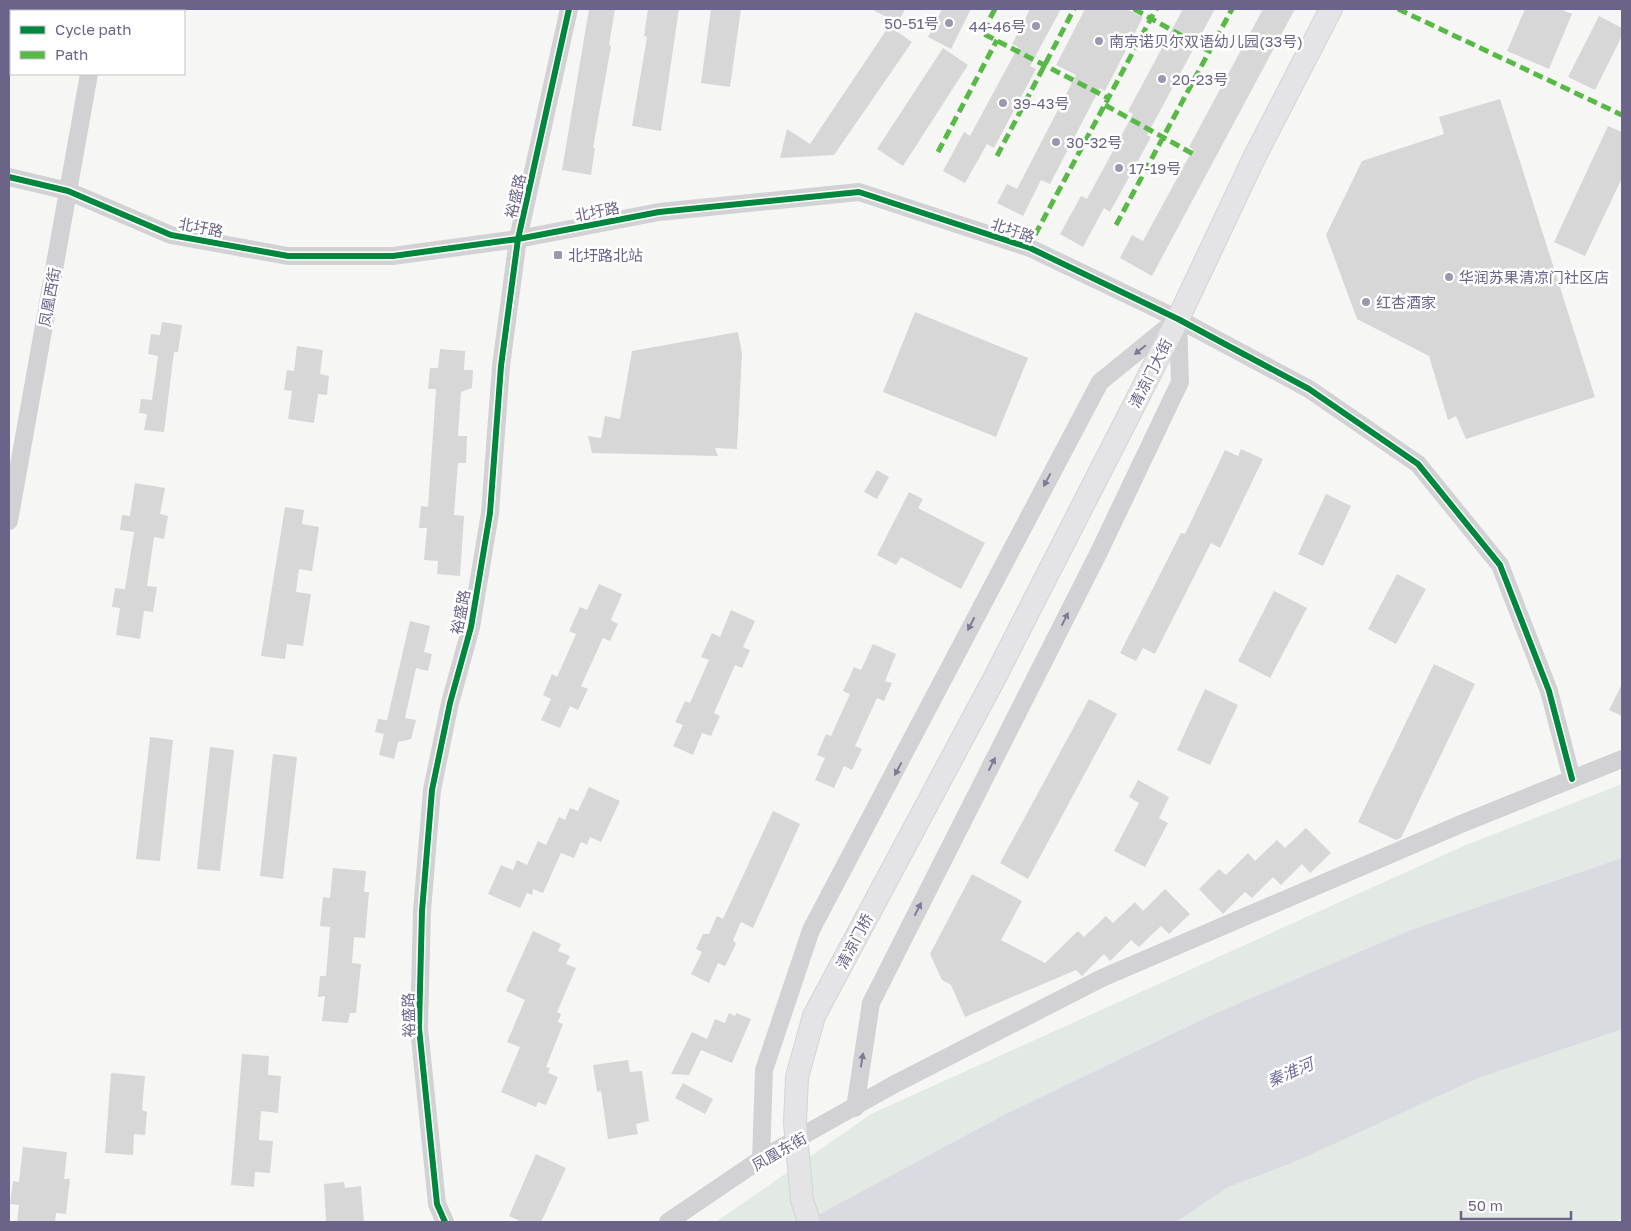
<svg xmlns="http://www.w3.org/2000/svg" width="1631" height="1231" font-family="'Golos Text','Noto Sans SC',sans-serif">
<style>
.green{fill:#e3e9e4}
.water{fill:#dadae1}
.building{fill:#d7d7d8}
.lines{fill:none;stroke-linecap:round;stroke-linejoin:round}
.primary-casing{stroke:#d4d3d5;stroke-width:24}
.tertiary{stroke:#d2d2d4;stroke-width:18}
.primary{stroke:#e4e3e5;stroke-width:22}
.primary-bridge-casing{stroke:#d4d3d5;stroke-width:24;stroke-linecap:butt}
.primary-bridge{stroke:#e4e3e5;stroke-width:22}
.quiet{stroke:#58b947;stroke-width:5;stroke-dasharray:10 5;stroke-linecap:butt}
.cycleway-casing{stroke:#fff;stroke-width:9}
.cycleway{stroke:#00873e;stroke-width:6}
.oneway{fill:#807a97}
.poi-dot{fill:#9c97ae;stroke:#fff;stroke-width:2}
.labels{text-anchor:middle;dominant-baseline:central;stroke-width:5;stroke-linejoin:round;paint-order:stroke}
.poi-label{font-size:15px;fill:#6c6488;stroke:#fff;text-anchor:start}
.street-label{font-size:15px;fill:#6c6488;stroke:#fff}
.water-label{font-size:16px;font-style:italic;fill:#716e9a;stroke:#fff}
</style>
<rect width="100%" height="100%" fill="#f6f7f5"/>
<!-- green -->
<path class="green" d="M1622 784V1219L1614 1222H716L871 1114 1466 845Z"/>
<!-- water -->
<path class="water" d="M1622 858V1029L1478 1078 1294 1162 1228 1187 1176 1222H805L1006 1114 1212 1015 1411 930Z"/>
<!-- building -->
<path class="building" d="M589 9H615L609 45 611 46 593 148H595L591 175 562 170Z
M648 9H679L661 131 632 126 647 37 644 36Z
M711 9H741L730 87 701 83Z
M871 9H905L898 23Z
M942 9H971L951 49 928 37Z
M1030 9H1061L1030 66 1036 69 994 148 987 144 965 183 943 171 964 132 970 136 1018 47 1012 44Z
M1085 9H1126L1143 17 1105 91 1100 88 1050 184 1041 180 1023 216 997 203 1007 184 1017 189 1076 75 1056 65Z
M1183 9H1215L1147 135 1151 137 1110 212 1104 208 1083 247 1060 234 1081 196 1087 199 1133 114 1128 111Z
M1263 9H1295L1152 276 1120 258 1132 235 1143 241 1193 149 1189 147Z
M1525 9H1560L1572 14 1549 69 1507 51Z
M1599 16 1622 28V36L1595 90 1568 77Z
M889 26 912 42 834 155 780 158 787 129 810 144Z
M943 48 968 65 903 166 877 149Z
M1500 99 1595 397 1466 439 1456 416 1448 420 1429 356 1357 319 1326 235 1362 161 1444 134 1439 117Z
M1608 126 1622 132V178L1585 256 1554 242Z
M915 312 1028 358 996 437 883 392Z
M162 322 182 325 178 352H174L164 432 144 430 147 414 139 413 141 399 152 400 158 356 148 354 151 334 160 335Z
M738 332 742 354 737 449 715 448 718 456 592 453 588 436 601 438 605 416 620 419 632 351Z
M297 346 323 350 320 374 329 376 327 395 318 394 314 423 288 419 292 391 284 390 287 370 294 371Z
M440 349 465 351 464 370H473L472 388 461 392 458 436H467L466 463H458L454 515 464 516 460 576 437 574 438 561 424 560 427 528H419L421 506 428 507 436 389H428L430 368H438Z
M1241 449 1263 459 1220 548 1211 543 1155 654 1143 648 1136 661 1120 653 1181 533 1185 534 1225 450 1238 456Z
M877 470 889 477 877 499 864 492Z
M135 483 165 488 160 514 168 516 164 539 154 537 147 586 157 587 153 612 144 611 140 639 116 635 120 608 112 607 115 588 125 589 134 532 120 530 122 515 130 516Z
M909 492 923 499 918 508 985 543 961 589 901 557 896 565 877 555Z
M1326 494 1351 506 1323 566 1298 554Z
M285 507 304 510 302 524 319 527 312 571 299 569 296 592 311 594 303 646 287 644 285 659 261 656Z
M1397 574 1426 589 1396 644 1368 629Z
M599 584 622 594 611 620 618 624 610 641 603 638 581 686 588 689 578 710 570 706 560 728 541 720 551 699 543 695 552 674 557 677 576 634 569 631 580 607 587 610Z
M1274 591 1307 608 1270 678 1238 661Z
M731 610 755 621 743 647 750 650 742 668 735 665 714 713 720 716 711 736 702 733 693 755 673 746 683 725 675 722 685 701 690 703 709 660 701 657 712 633 720 637Z
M410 621 430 626 424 652 432 654 428 671 416 668 405 718 416 720 411 739 398 742 394 759 379 755 384 734 375 732 378 719 387 720Z
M873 644 896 654 885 681 892 683 884 701 877 698 855 746 862 749 852 770 844 766 834 788 815 780 825 758 817 755 826 734 831 736 850 694 843 691 854 667 861 670Z
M1434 664 1475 684 1401 838 1396 840 1358 822Z
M1622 684V716L1609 710Z
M1205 689 1238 705 1210 765 1177 750Z
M1089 699 1117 714 1028 879 1000 863Z
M150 737 173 740 160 861 136 859Z
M210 747 234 750 220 871 197 869Z
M273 754 297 757 283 879 260 876Z
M1138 780 1169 797 1159 818 1168 823 1145 867 1114 851 1139 803 1129 797Z
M589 787 620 801 601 842 590 837 587 845 581 842 574 858 561 853 543 893 533 889 532 895 527 893 520 908 488 894 501 865 513 870 517 860 527 865 538 841 546 845 559 817 565 820 570 808 578 811Z
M773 811 800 824 753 928 741 922 733 940 736 944 725 966 718 963 709 983 691 974 702 952 696 949 703 934H709L717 916 723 919Z
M1306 828 1331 853 1310 873 1302 864 1281 885 1273 877 1252 898 1245 892 1223 914 1199 889 1219 869 1226 875 1248 853 1255 861 1277 840 1285 848Z
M333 868 366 871 364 892H369L365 938 354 937 352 963 361 964 356 1013H350L348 1023 322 1021 325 996 318 997 320 976H326L330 927 320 926 323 897 330 898Z
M972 874 1022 901 1001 940 1045 963 1078 931 1084 937 1106 916 1113 923 1135 902 1143 911 1165 889 1190 914 1169 934 1161 926 1139 947 1131 940 1110 961 1104 954 1082 976 1076 970 965 1017 951 985 942 980 930 954Z
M533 931 561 944 558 951 570 956 566 964 576 968 557 1012 561 1014 558 1022 563 1024 546 1067 550 1068 548 1073 558 1077 546 1105 538 1102 536 1107 501 1092 520 1047 507 1042 525 1000 506 991Z
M729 1013 735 1016 736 1013 751 1019 732 1063 701 1050 689 1075 671 1074 692 1032 707 1039 715 1019 725 1023Z
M242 1054 269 1056 268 1075 281 1076 278 1113 261 1111 259 1140 273 1141 270 1173 255 1172 254 1187 231 1185Z
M628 1060 630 1072 642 1071 649 1121 636 1124 638 1134 608 1139 601 1091 597 1092 593 1065Z
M111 1073 145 1076 142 1110 147 1112 145 1135 134 1134 133 1155 105 1153Z
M683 1083 713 1099 705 1114 675 1098Z
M23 1147 67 1152 64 1179H70L66 1214 56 1213 55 1222H17L19 1205 10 1204 13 1181 19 1182Z
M536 1154 566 1168 541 1222H522L509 1216Z
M344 1182 345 1188 361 1186 364 1222H326L324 1184Z"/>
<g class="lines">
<defs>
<path id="primary" d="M993 681 1178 319 1255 156 1331 9"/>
</defs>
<!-- primary casing -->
<use href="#primary" class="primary-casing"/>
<!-- tertiary -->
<path class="tertiary" d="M100 11 101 9
M9 177 68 191 171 235 288 256H393L518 239 659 212 859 192 1030 248 1178 319 1309 389 1418 464 1500 565 1549 691 1572 779
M9 521 89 74
M855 1108 871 1003 1099 552 1180 382 1178 320
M761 1159 764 1070 811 930 1100 382 1175 321
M445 1222 437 1204 419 1028 422 911 432 790 450 703 471 627 490 513 501 366 518 239 569 9
M668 1222 761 1159 893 1085 1102 978 1461 824 1622 759"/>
<!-- primary -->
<use href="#primary" class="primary"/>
<defs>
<path id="primary-bridge" d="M809 1222 802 1200 795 1123 797 1077 814 1016 993 681"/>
</defs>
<!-- primary-bridge casing -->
<use href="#primary-bridge" class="primary-bridge-casing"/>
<!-- primary-bridge -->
<use href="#primary-bridge" class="primary-bridge"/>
<!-- quiet -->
<path class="quiet" d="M995 9 982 33 1108 98
M1134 9 1209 51
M1398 9 1622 115
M1105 105 1195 155
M938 152 997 40
M997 156 1074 9
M1116 225 1232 9
M1028 248 1156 9"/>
<defs>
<path id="cycleway" d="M9 177 68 191 171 235 288 256H393L518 239 659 212 859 192 1030 248 1178 319 1309 389 1418 464 1500 565 1549 691 1572 779
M445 1222 437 1204 419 1028 422 911 432 790 450 703 471 627 490 513 501 366 518 239 569 9"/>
</defs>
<!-- cycleway casing -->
<use href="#cycleway" class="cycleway-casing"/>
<!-- cycleway -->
<use href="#cycleway" class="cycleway"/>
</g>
<!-- one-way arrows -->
<defs><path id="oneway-solid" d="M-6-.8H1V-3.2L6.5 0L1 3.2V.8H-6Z" transform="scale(1.25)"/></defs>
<g class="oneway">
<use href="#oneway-solid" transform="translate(1140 350) rotate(141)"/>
<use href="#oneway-solid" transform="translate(1047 480) rotate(118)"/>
<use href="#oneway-solid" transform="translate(1065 619) rotate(-63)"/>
<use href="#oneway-solid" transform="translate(971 624) rotate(117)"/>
<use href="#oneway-solid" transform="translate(992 764) rotate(-63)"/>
<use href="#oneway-solid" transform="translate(898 769) rotate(118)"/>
<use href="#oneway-solid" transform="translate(918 909) rotate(-63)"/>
<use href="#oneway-solid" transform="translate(862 1060) rotate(-81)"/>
</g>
<!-- markers -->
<g class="poi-dot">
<circle cx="949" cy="23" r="5"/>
<circle cx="1036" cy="26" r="5"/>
<circle cx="1099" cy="41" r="5"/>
<circle cx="1162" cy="79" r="5"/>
<circle cx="1003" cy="103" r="5"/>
<circle cx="1056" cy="142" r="5"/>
<circle cx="1119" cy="168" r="5"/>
<rect x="553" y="250" width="10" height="10" rx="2.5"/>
<circle cx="1449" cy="277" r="5"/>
<circle cx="1366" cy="302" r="5"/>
</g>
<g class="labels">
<!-- poi labels -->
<g class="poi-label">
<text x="939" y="23" text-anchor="end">50-51号</text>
<text x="1026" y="26" text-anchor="end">44-46号</text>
<text x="1109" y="41">南京诺贝尔双语幼儿园(33号)</text>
<text x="1172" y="79">20-23号</text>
<text x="1013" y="103">39-43号</text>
<text x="1066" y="142">30-32号</text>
<text x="1129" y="168">17-19号</text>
<text x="568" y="255">北圩路北站</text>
<text x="1459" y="277">华润苏果清凉门社区店</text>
<text x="1376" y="302">红杏酒家</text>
</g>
<!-- street labels -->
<g class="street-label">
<text transform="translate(515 196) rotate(-77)">裕盛路</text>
<text transform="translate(597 211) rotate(-11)">北圩路</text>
<text transform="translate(201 227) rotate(11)">北圩路</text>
<text transform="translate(1013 230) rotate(19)">北圩路</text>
<text transform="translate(49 297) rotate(-80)">凤凰西街</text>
<text transform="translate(1150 373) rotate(-63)">清凉门大街</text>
<text transform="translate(460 612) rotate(-79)">裕盛路</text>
<text transform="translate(854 941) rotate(-62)">清凉门桥</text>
<text transform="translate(408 1015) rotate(-91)">裕盛路</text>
<text transform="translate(779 1151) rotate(-30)">凤凰东街</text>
</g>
<!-- water labels -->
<g class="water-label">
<text transform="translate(1290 1072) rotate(-23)">秦淮河</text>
</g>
</g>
<!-- border -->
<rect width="1631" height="1231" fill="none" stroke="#6c6488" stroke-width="20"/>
<!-- legend -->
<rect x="10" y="10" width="175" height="65" fill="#ffffff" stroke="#c4c1cf"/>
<rect x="20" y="26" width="25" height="8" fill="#00873e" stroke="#c4c1cf"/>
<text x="55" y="35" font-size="15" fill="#6c6488">Cycle path</text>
<rect x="20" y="51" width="25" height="8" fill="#58b947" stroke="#c4c1cf"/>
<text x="55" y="60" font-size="15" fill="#6c6488">Path</text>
<!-- scale -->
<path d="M1461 1211v8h110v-8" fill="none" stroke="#6c6488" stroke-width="2.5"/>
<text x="1468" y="1211" font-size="15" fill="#6c6488" stroke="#ffffff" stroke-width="4" paint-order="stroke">50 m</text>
</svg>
